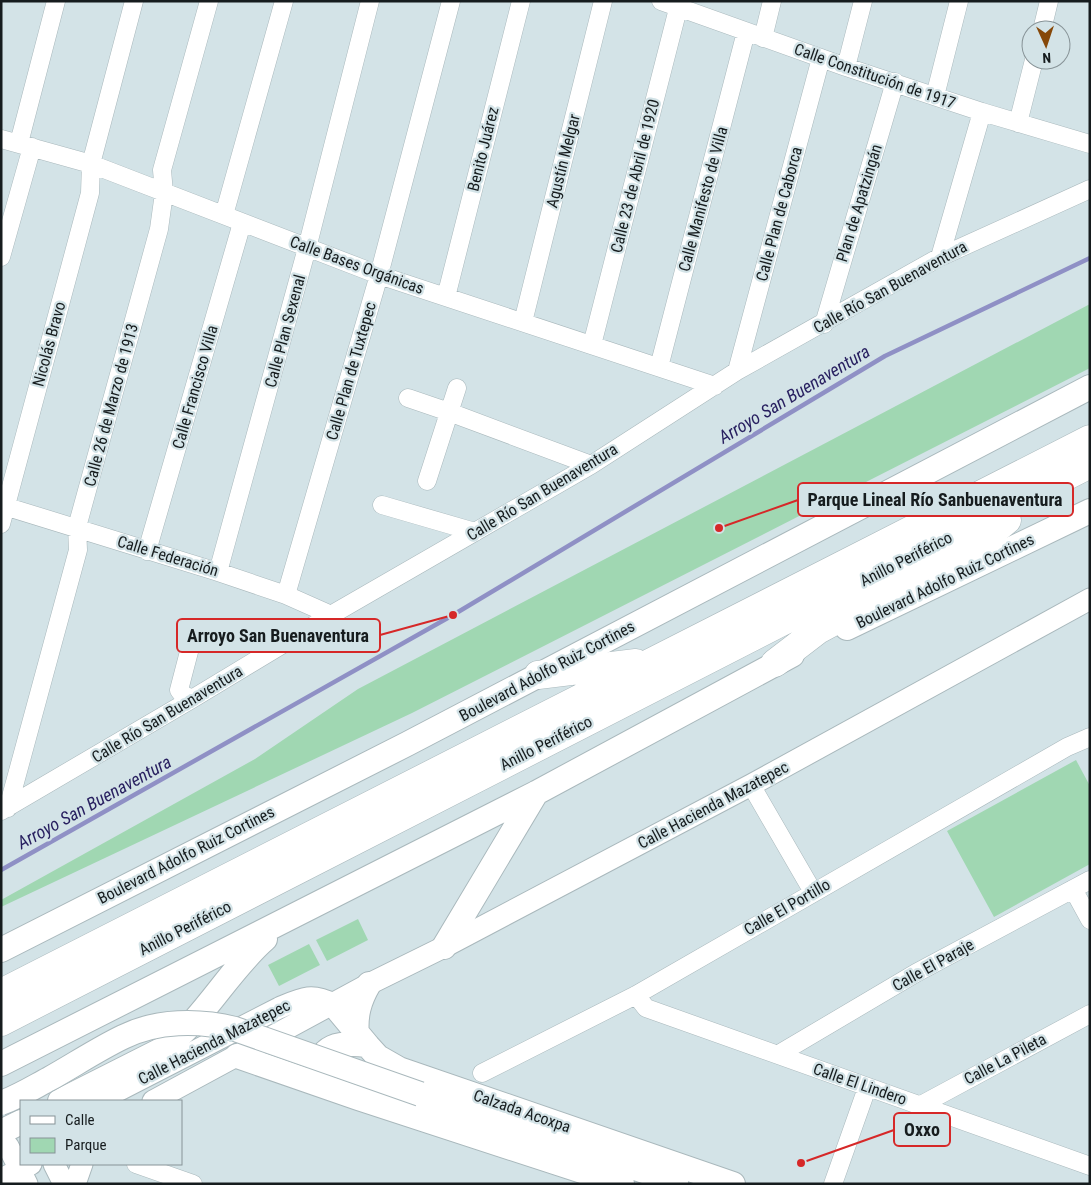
<svg xmlns="http://www.w3.org/2000/svg" width="1091" height="1185" font-family="'Roboto Condensed',sans-serif">
<style>
.green{fill:#a0d7b2}
.lines{fill:none;stroke-linecap:round;stroke-linejoin:round}
.stream{stroke:#8f90c5;stroke-width:4.5}
.minor-casing{stroke:#a9b8bc;stroke-width:19}
.tertiary-casing{stroke:#a9b8bc;stroke-width:23}
.secondary-casing{stroke:#a9b8bc;stroke-width:26}
.motorway-casing{stroke:#a9b8bc;stroke-width:29}
.minor{stroke:#fff;stroke-width:18}
.tertiary{stroke:#fff;stroke-width:21}
.secondary{stroke:#fff;stroke-width:24}
.motorway{stroke:#fff;stroke-width:28}
.secondary-bridge-casing{stroke:#a9b8bc;stroke-width:26;stroke-linecap:butt}
.secondary-bridge{stroke:#fff;stroke-width:24}
.labels{text-anchor:middle;dominant-baseline:central;stroke-width:4.5;stroke-linejoin:round;paint-order:stroke}
.street-label{font-size:16px;fill:#161c1e;stroke:#d3e3e7}
.water-label{font-size:18px;font-style:italic;fill:#271f5f;stroke:#d3e3e7}
.leader{fill:none;stroke:#d62828;stroke-width:2}
.callout-dot{fill:#d62828;stroke:#d3e3e7;stroke-width:2}
.callout{fill:#d3e3e7;stroke:#d62828;stroke-width:2}
.callout-label{font-size:18px;text-anchor:middle;font-weight:bold;fill:#161c1e}
</style>
<rect width="100%" height="100%" fill="#d3e3e7"/>
<!-- green -->
<path class="green" d="M1090 304V368L412 713 1 907V900L255 759 358 689Z
M1076 760 1090 786V864L994 917 947 831Z
M358 919 368 940 327 961 316 940Z
M309 944 320 965 279 986 268 965Z"/>
<g class="lines">
<!-- stream -->
<path class="stream" d="M1 870 453 615 885 356 1090 258"/>
<defs>
<path id="minor" d="M661 1 846 67 982 112 1090 144
M1042 30 1049 1
M763 38 772 1
M846 67 863 1
M935 96 959 1
M1018 123 1034 60
M1 139 91 164 379 275 715 386
M19 143 56 1
M224 215 284 1
M1 257 32 147
M940 257 982 112
M446 297 521 1
M523 322 603 1
M824 324 895 82
M592 345 680 1
M659 367 746 32
M737 371 821 58
M408 398 449 412 591 465
M427 481 457 388
M1 505 218 572 286 595 331 615
M382 505 475 532
M1 524 90 193 91 164 134 1
M147 551 242 223
M218 572 307 248 370 1
M286 595 379 275 451 1
M191 644 179 690 182 694 192 699
M751 785 813 892
M8 808 78 550 77 527 159 229 164 193 162 170 209 1
M1 811 192 699 331 615 591 465 737 371 940 257 1090 189
M1073 889 1090 920
M636 995 646 1008 1090 1166
M779 1054 916 973 1090 880
M482 1073 636 995 1067 747 1090 737
M921 1105 1090 1014
M136 1164 193 1184
M833 1184 867 1088"/>
<path id="tertiary" d="M98 1101 279 1008C300 999 311 992 333 1004
M153 1101 369 984 444 947 751 785 1090 599
M8 1146 27 1184
M54 1164 64 1184
M1 1179 31 1164
M75 1184 82 1164"/>
<path id="secondary" d="M847 628 1090 511
M444 947 536 793
M1 950 407 744 1090 387
M333 1004 368 1046 378 1057 399 1069 733 1184
M357 1035C355 1016 359 1001 369 984
M237 1056 358 1098 622 1184
M1 1064 536 793 792 655
M320 1077C315 1044 342 1042 367 1045
M420 1094 676 1182
M60 1101 163 1049C204 1020 227 972 265 939
M1 1132 21 1122"/>
<path id="motorway" d="M775 663 818 630 979 543 1007 520
M538 675 636 663
M1 993 1090 439
M1 1022 1090 464"/>
</defs>
<!-- minor casing -->
<use href="#minor" class="minor-casing"/>
<!-- tertiary casing -->
<use href="#tertiary" class="tertiary-casing"/>
<!-- secondary casing -->
<use href="#secondary" class="secondary-casing"/>
<!-- motorway casing -->
<use href="#motorway" class="motorway-casing"/>
<!-- minor -->
<use href="#minor" class="minor"/>
<!-- tertiary -->
<use href="#tertiary" class="tertiary"/>
<!-- secondary -->
<use href="#secondary" class="secondary"/>
<!-- motorway -->
<use href="#motorway" class="motorway"/>
<defs>
<path id="secondary-bridge" d="M1 1103C18 1097 34 1087 49 1079 74 1065 98 1049 123 1037 157 1020 199 1020 235 1029L420 1094"/>
</defs>
<!-- secondary-bridge casing -->
<use href="#secondary-bridge" class="secondary-bridge-casing"/>
<!-- secondary-bridge -->
<use href="#secondary-bridge" class="secondary-bridge"/>
</g>
<g class="labels">
<!-- street labels -->
<g class="street-label">
<text transform="translate(875 76) rotate(19)">Calle Constitución de 1917</text>
<text transform="translate(483 149) rotate(-76)">Benito Juárez</text>
<text transform="translate(563 161) rotate(-76)">Agustín Melgar</text>
<text transform="translate(635 176) rotate(-76)">Calle 23 de Abril de 1920</text>
<text transform="translate(703 199) rotate(-75)">Calle Manifesto de Villa</text>
<text transform="translate(859 203) rotate(-73)">Plan de Apatzingán</text>
<text transform="translate(779 214) rotate(-75)">Calle Plan de Caborca</text>
<text transform="translate(357 265) rotate(20)">Calle Bases Orgánicas</text>
<text transform="translate(890 287) rotate(-29)">Calle Río San Buenaventura</text>
<text transform="translate(285 331) rotate(-75)">Calle Plan Sexenal</text>
<text transform="translate(49 344) rotate(-75)">Nicolás Bravo</text>
<text transform="translate(351 371) rotate(-74)">Calle Plan de Tuxtepec</text>
<text transform="translate(195 387) rotate(-74)">Calle Francisco Villa</text>
<text transform="translate(111 405) rotate(-75)">Calle 26 de Marzo de 1913</text>
<text transform="translate(542 492) rotate(-31)">Calle Río San Buenaventura</text>
<text transform="translate(168 556) rotate(17)">Calle Federación</text>
<text transform="translate(906 559) rotate(-27)">Anillo Periférico</text>
<text transform="translate(945 581) rotate(-26)">Boulevard Adolfo Ruiz Cortines</text>
<text transform="translate(547 671) rotate(-28)">Boulevard Adolfo Ruiz Cortines</text>
<text transform="translate(167 714) rotate(-31)">Calle Río San Buenaventura</text>
<text transform="translate(546 743) rotate(-27)">Anillo Periférico</text>
<text transform="translate(713 805) rotate(-28)">Calle Hacienda Mazatepec</text>
<text transform="translate(186 855) rotate(-27)">Boulevard Adolfo Ruiz Cortines</text>
<text transform="translate(787 907) rotate(-30)">Calle El Portillo</text>
<text transform="translate(185 928) rotate(-27)">Anillo Periférico</text>
<text transform="translate(933 965) rotate(-29)">Calle El Paraje</text>
<text transform="translate(214 1042) rotate(-27)">Calle Hacienda Mazatepec</text>
<text transform="translate(1005 1059) rotate(-28)">Calle La Pileta</text>
<text transform="translate(860 1084) rotate(19)">Calle El Lindero</text>
<text transform="translate(522 1111) rotate(19)">Calzada Acoxpa</text>
</g>
<!-- water labels -->
<g class="water-label">
<text transform="translate(794 394) rotate(-31)">Arroyo San Buenaventura</text>
<text transform="translate(94 802) rotate(-29)">Arroyo San Buenaventura</text>
</g>
</g>
<!-- callouts -->
<path class="leader" d="M719 528L798 500M453 615L380 635M801 1163L894 1130"/>
<g class="callout-dot">
<circle cx="719" cy="528" r="5"/>
<circle cx="453" cy="615" r="5"/>
<circle cx="801" cy="1163" r="5"/>
</g>
<g class="callout">
<rect x="798" y="483" width="275" height="33" rx="5"/>
<rect x="177" y="619" width="203" height="33" rx="5"/>
<rect x="894" y="1113" width="56" height="33" rx="5"/>
</g>
<g class="callout-label">
<text x="935" y="506">Parque Lineal Río Sanbuenaventura</text>
<text x="278" y="642">Arroyo San Buenaventura</text>
<text x="922" y="1136">Oxxo</text>
</g>
<!-- border -->
<rect width="1091" height="1185" fill="none" stroke="#161c1e" stroke-width="5"/>
<!-- legend -->
<rect x="20" y="1100" width="162" height="65" fill="#d3e3e7" stroke="#879397"/>
<rect x="30" y="1116" width="25" height="8" fill="#ffffff" stroke="#879397"/>
<text x="65" y="1125" font-size="15" fill="#161c1e">Calle</text>
<rect x="30" y="1138" width="25" height="15" fill="#a0d7b2" stroke="#879397"/>
<text x="65" y="1150" font-size="15" fill="#161c1e">Parque</text>
<!-- north arrow -->
<g transform="translate(1046 45) rotate(177)"><circle r="24" fill="#d3e3e7" stroke="#879397"/>
<path d="M0-4L9 19L0 12L-9 19Z" fill="#864809"/>
<text y="-8" font-size="14" font-weight="bold" text-anchor="middle" fill="#161c1e">N</text>
</g>
</svg>
